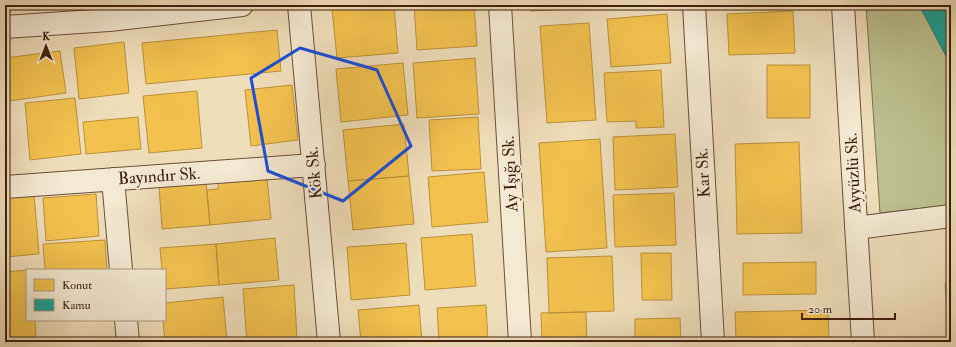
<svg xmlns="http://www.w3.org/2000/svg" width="956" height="347" font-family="'IM FELL Double Pica',serif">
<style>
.green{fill:#bbc08e;stroke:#7d704e}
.homes{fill:#f2c14e;stroke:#bc903a}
.public{fill:#17a398;stroke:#237b6e}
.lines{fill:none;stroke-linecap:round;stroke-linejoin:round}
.minor-casing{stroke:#6b4e38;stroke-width:24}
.minor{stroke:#f4e9d2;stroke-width:22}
.marked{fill:none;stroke:#1d4ed8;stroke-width:3;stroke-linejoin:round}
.labels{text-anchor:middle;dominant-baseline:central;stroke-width:4;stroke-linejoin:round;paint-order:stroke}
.street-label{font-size:17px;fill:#3f1f0d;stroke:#f4e9d2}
</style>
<rect width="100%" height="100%" fill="#eeddb9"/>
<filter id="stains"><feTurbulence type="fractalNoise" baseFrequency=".005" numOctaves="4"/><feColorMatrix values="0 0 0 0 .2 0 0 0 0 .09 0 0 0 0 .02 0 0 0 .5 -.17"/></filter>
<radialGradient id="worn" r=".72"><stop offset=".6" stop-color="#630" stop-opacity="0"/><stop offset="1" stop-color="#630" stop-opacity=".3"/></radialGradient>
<!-- green -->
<path class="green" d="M866 5H951V205L880 213Z"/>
<!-- homes -->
<path class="homes" d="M374 5H394L398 53 337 58 332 9Z
M414 5H474L477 46 417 50Z
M531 5H595V8L531 11Z
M793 11 795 53 729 55 727 14Z
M667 14 671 63 611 67 607 19Z
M589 23 596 120 547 123 540 26Z
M277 30 281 71 146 84 142 43Z
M124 42 129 93 79 99 74 48Z
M60 51 66 93 9 101 5 58Z
M475 58 479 114 417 118 413 63Z
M403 63 408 115 341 122 336 69Z
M767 65H810V118H767Z
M661 70 664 127 636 128V121L607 122 604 73Z
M292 85 298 140 251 146 245 90Z
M197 91 202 148 149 153 143 96Z
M75 98 81 154 30 160 25 103Z
M5 102 10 154H5Z
M138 117 141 149 86 154 83 122Z
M478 117 481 169 432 171 429 120Z
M404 124 409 176 348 181 343 130Z
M675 134 678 187 615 190 613 137Z
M600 139 607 248 546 252 539 143Z
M799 142 802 233 737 234 735 144Z
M484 172 488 222 432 227 428 177Z
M409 176 414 224 353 230 348 181Z
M267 178 271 219 210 225 207 190 218 189V183Z
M206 182 210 225 162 229 159 186Z
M674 193 676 245 615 247 613 195Z
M34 194 39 254 5 257V196Z
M96 194 99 236 46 241 43 198Z
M472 234 476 286 425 290 421 238Z
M275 238 279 280 219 285 216 244Z
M105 240 107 270H45L43 244Z
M406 243 410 295 351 300 347 247Z
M216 244 219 285 165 289V270H162L160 248Z
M641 253H671L672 300H642Z
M612 256 614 311 549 313 547 258Z
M816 262V294L743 295V263Z
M27 270V320H35L36 342H5V272Z
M945 284H951V342H950Z
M294 285 297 339 247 342 243 289Z
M223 297 227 342H165L163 320H165V303Z
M419 305 422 342H361L358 310Z
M486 305 488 342H439L437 308Z
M828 310 829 342H736L735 312Z
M586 312 587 342H542L541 313Z
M680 318 681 342H635V319Z"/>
<!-- public -->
<path class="public" d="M919 5H951V53L946 56Z"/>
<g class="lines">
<defs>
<path id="minor" d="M299 5 329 342
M500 5 520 342
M694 5 713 342
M843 5 863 342
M5 27 109 20 242 5
M113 179 121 270
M5 187 314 165
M856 228 951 216
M126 320 128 342"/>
</defs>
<!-- minor casing -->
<use href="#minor" class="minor-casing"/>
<!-- minor -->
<use href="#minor" class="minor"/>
</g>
<!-- marked area -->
<path class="marked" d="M300 48 377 70 411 146 343 201 268 171 251 78Z"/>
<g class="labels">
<!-- street labels -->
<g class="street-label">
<text transform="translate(314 173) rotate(-95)">Kök Sk.</text>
<text transform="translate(703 173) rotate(-93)">Kar Sk.</text>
<text transform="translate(853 173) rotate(-93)">Ayyüzlü Sk.</text>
<text transform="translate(510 174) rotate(-93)">Ay Işığı Sk.</text>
<text transform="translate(159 176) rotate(-4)">Bayındır Sk.</text>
</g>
</g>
<!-- margin -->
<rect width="956" height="347" fill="none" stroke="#eeddb9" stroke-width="20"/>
<rect x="6" y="6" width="944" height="335" fill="none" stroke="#3f1f0d" stroke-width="2"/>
<rect x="10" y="10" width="936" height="327" fill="none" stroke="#3f1f0d"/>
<!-- legend -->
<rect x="26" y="269" width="140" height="52" fill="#f4e9d2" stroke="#ac9883"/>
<rect x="34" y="279" width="20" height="12" fill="#f2c14e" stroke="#ac9883"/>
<text x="62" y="289" font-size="12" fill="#3f1f0d">Konut</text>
<rect x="34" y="299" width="20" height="12" fill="#17a398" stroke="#ac9883"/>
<text x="62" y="309" font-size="12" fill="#3f1f0d">Kamu</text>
<!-- north arrow -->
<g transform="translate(46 46)" stroke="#f4e9d2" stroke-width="3" paint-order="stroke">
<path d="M0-3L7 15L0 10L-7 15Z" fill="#3f1f0d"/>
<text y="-6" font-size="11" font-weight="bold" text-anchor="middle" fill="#3f1f0d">K</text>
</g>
<!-- scale -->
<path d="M802 313v6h93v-6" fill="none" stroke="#3f1f0d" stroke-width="2"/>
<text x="808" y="313" font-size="12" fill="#3f1f0d" stroke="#f4e9d2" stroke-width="3" paint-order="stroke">20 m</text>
<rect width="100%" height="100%" filter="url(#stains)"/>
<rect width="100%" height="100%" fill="url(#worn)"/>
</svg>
